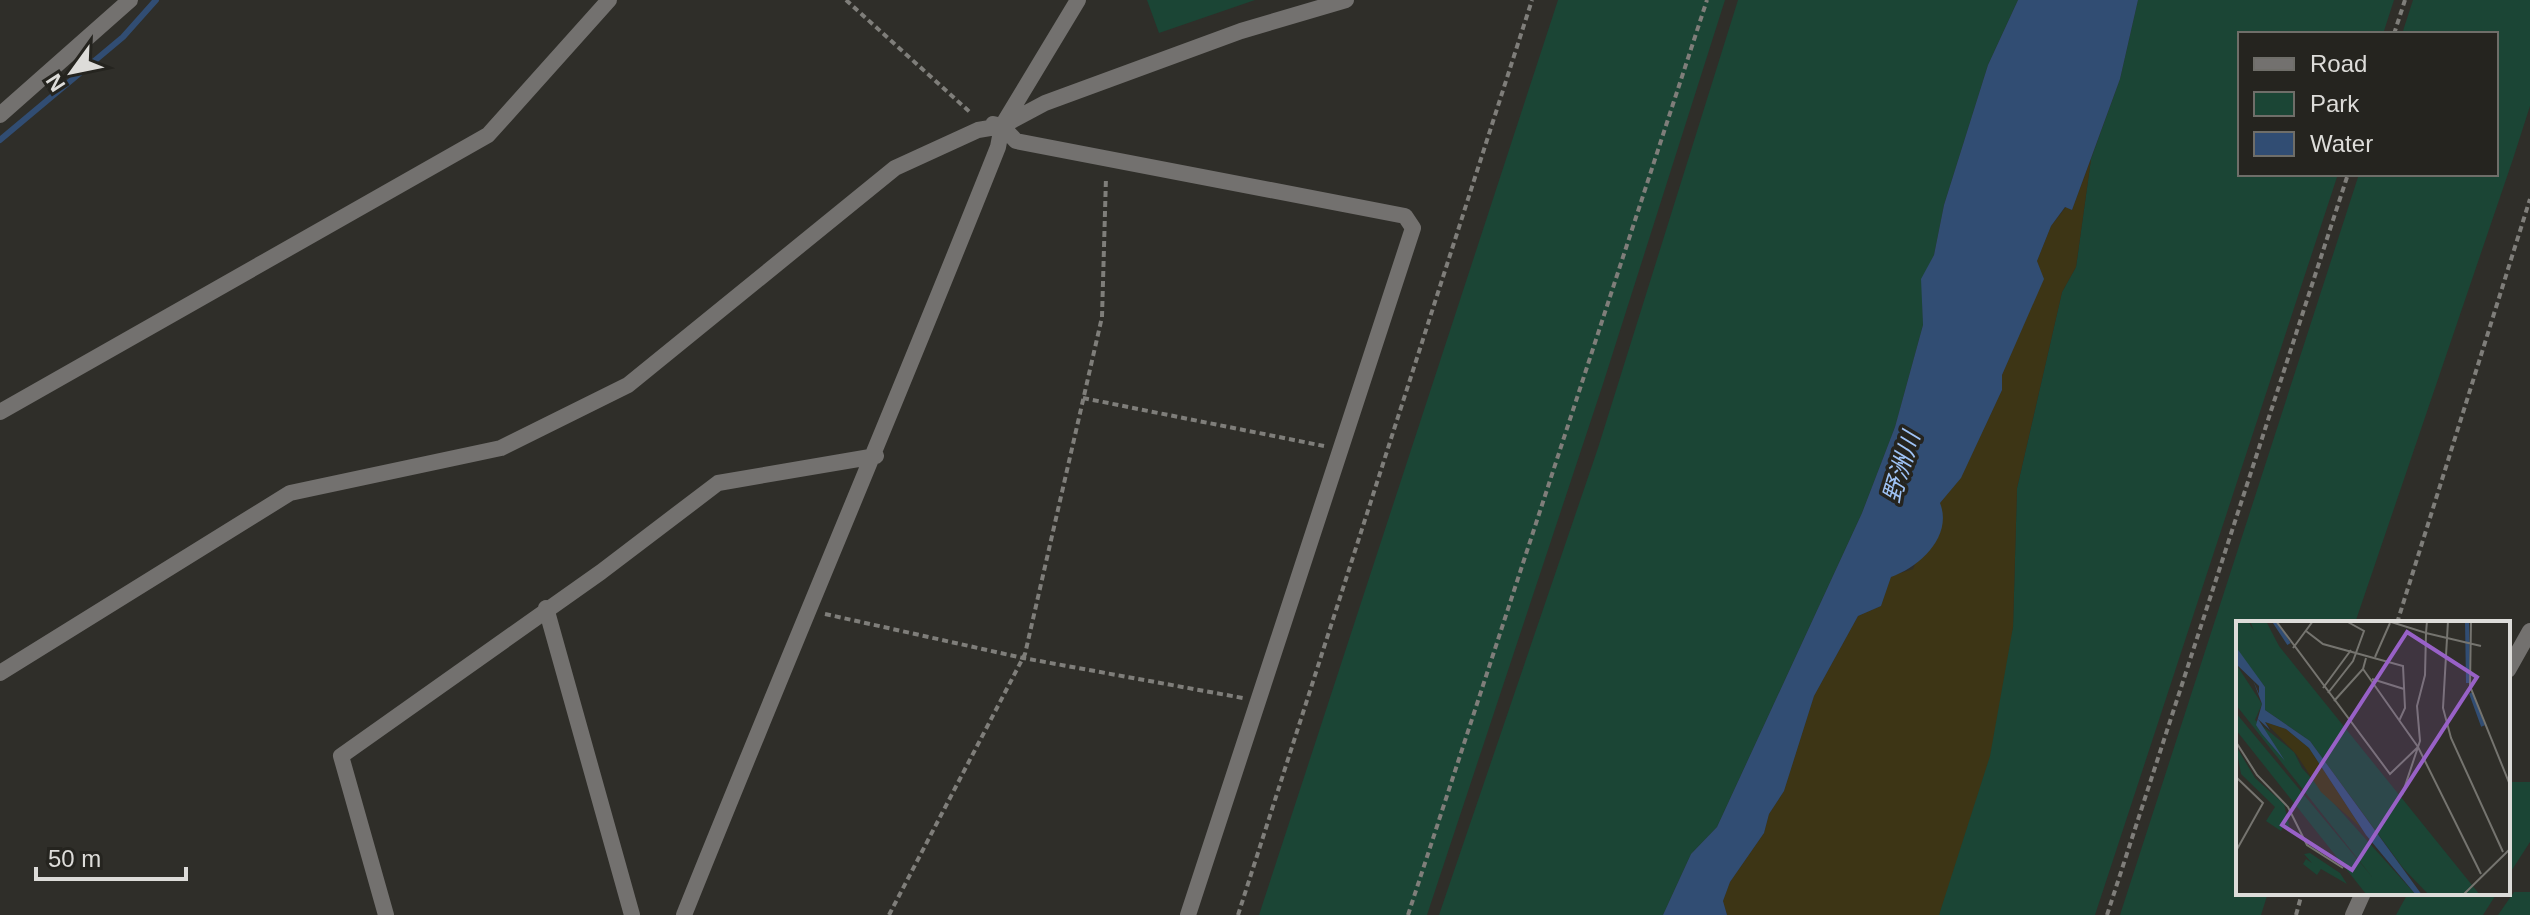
<svg xmlns="http://www.w3.org/2000/svg" width="2530" height="915" font-family="Helvetica,'Noto Sans JP',sans-serif">
<style>
.green{fill:#1b4535}
.sand{fill:#3d3515}
.water{fill:#314d73}
.lines{fill:none;stroke-linecap:round;stroke-linejoin:round}
.stream{stroke:#314d73;stroke-width:6}
.path{stroke:#7f7e7a;stroke-width:4;stroke-dasharray:6 4;stroke-linecap:butt}
.minor{stroke:#73716f;stroke-width:16}
.tertiary{stroke:#73716f;stroke-width:16}
.labels{text-anchor:middle;dominant-baseline:central;stroke-width:7;stroke-linejoin:round;paint-order:stroke}
.water-label{font-size:24px;font-style:italic;fill:#9fc3f6;stroke:#25241f}
.inset-river{fill:none;stroke:#314d73;stroke-width:4}
.inset-road{fill:none;stroke:#75746f;stroke-width:2}
.view{fill:#9861c7;fill-opacity:0.15;stroke:#9861c7;stroke-width:4}
.inset-edge{fill:none;stroke:#dddcd9;stroke-width:4}
</style>
<rect width="100%" height="100%" fill="#2f2e29"/>
<!-- green -->
<path class="green" d="M1147 0H1255L1159 33Z
M1558 0H1725L1603 384 1427 915H1259Z
M1738 0H2018L1988 65 1944 205 1934 255 1922 279 1923 325 1895 427 1862 513 1717 827 1691 854 1663 915H1439L1598 448Z
M2138 0H2394L2383 34H2240V174H2338L2095 915H1939L2013 627 2017 488 2062 292 2076 267 2091 159 2120 79Z
M2413 0H2530V106L2513 159 2355 623H2238V893H2268L2261 915H2120L2359 174H2496V34H2402Z
M2508 782H2530V842L2508 876Z
M2514 892H2530V915H2498Z
M2408 893H2497L2483 915H2396Z"/>
<!-- sand -->
<path class="sand" d="M2091 159 2076 267 2062 292 2017 488 2013 627 1990 756 1939 915H1727L1723 901 1730 882 1764 833 1769 814 1784 791 1814 696 1858 616 1881 606 1891 576 1913 569 1940 503 1961 477 2002 390V375L2043 279 2037 261 2051 226 2066 207 2072 210Z"/>
<!-- water -->
<path class="water" d="M2018 0H2138L2120 79 2072 210 2065 207 2051 226 2037 261 2044 279 2002 375V390L1961 478 1940 503C1953 536 1920 567 1891 577L1881 606 1858 616 1814 696 1784 791 1769 814 1764 833 1730 882 1723 901 1727 915H1663L1691 854 1717 827 1862 513 1895 427 1923 325 1921 279 1934 255 1944 205 1988 65Z"/>
<g class="lines">
<!-- stream -->
<path class="stream" d="M0 140 123 37 156 0"/>
<!-- path -->
<path class="path" d="M846 0 972 114
M2394 34 2405 0
M1083 398 1324 446
M825 614 1023 658 1243 698
M2397 623 2530 199
M889 915 1025 654 1102 317 1106 177
M1238 915 1532 0
M1408 915 1707 0
M2107 915 2348 174
M2296 915 2302 893"/>
<!-- minor -->
<path class="minor" d="M993 124 1002 126 1016 141 1405 216 1413 228 1188 915
M0 412 488 135 609 0
M546 608 632 915
M2508 670 2530 631
M0 673 290 493 501 448 628 385 895 168 978 130 1002 126 1045 103 1241 31 1346 0
M386 915 341 756 601 572 718 483 876 456
M684 915C787 658 896 404 998 147L1002 126 1078 0
M2353 915 2363 893"/>
<!-- tertiary -->
<path class="tertiary" d="M0 115 130 0"/>
</g>
<g class="labels">
<!-- water labels -->
<g class="water-label">
<text transform="translate(1901 467) rotate(-73)">野洲川</text>
</g>
</g>
<!-- overview -->
<g transform="translate(2236 621)">
<rect width="274" height="274" fill="#2f2e29"/>
<path d="M0 0H12L18 10 14 0H30L43 25 244 274H193L167 247 74 120 29 89V66L0 29ZM0 43 26 83 19 99 58 131 66 147 180 274 130 273 0 109V92L137 257 0 84ZM0 125 19 157 48 183 55 212 49 202 45 210 30 200 39 186 5 153ZM74 232 104 252 111 263 85 248 81 254 67 243 70 238 76 242 68 233Z" fill="#1b4535"/>
<path d="M29 101 50 108 73 127 126 208 85 171 60 133Z" fill="#3d3515"/>
<path d="M0 26 29 66V89L74 120 186 274H180L130 214 73 127 50 108 29 101 34 109 22 98 49 140 26 113 20 104 26 83 17 59 23 73V65L0 43Z" fill="#314d73"/>
<path class="inset-river" d="M38 0 53 23M231 0 232 62M235 72 247 105"/>
<path class="inset-road" d="M40 0 154 153 182 126M152 0 190 12 191 0M212 0 207 87 215 117 267 231M235 0 234 65 274 164M70 10 87 23 167 45 169 87 163 100M57 27 77 0M139 36 154 2M127 48 182 126 245 253M136 58 168 68M87 67 115 29M92 72 117 40 128 10 110 0M98 80 127 48 130 37M0 121 21 154 52 186 71 224 107 247M0 156 27 182 0 230M166 174 184 120 181 85 189 54 190 12 245 25M227 274 274 228"/>
<path class="view" d="M171 11 241 56 116 249 46 204Z"/>
<rect width="274" height="274" class="inset-edge"/>
</g>
<!-- legend -->
<rect x="2238" y="32" width="260" height="144" fill="#25241f" stroke="#6f6e69" stroke-width="2"/>
<rect x="2254" y="58" width="40" height="12" fill="#73716f" stroke="#6f6e69" stroke-width="2"/>
<text x="2310" y="72" font-size="24" fill="#dddcd9">Road</text>
<rect x="2254" y="92" width="40" height="24" fill="#1b4535" stroke="#6f6e69" stroke-width="2"/>
<text x="2310" y="112" font-size="24" fill="#dddcd9">Park</text>
<rect x="2254" y="132" width="40" height="24" fill="#314d73" stroke="#6f6e69" stroke-width="2"/>
<text x="2310" y="152" font-size="24" fill="#dddcd9">Water</text>
<!-- north arrow -->
<g transform="translate(72 72) rotate(237)" stroke="#25241f" stroke-width="6" paint-order="stroke">
<path d="M0-6L14 30L0 20L-14 30Z" fill="#dddcd9"/>
<text y="-12" font-size="22" font-weight="bold" text-anchor="middle" fill="#dddcd9">N</text>
</g>
<!-- scale -->
<path d="M36 867v12h150v-12" fill="none" stroke="#dddcd9" stroke-width="4"/>
<text x="48" y="867" font-size="24" fill="#dddcd9" stroke="#25241f" stroke-width="6" paint-order="stroke">50 m</text>
</svg>
